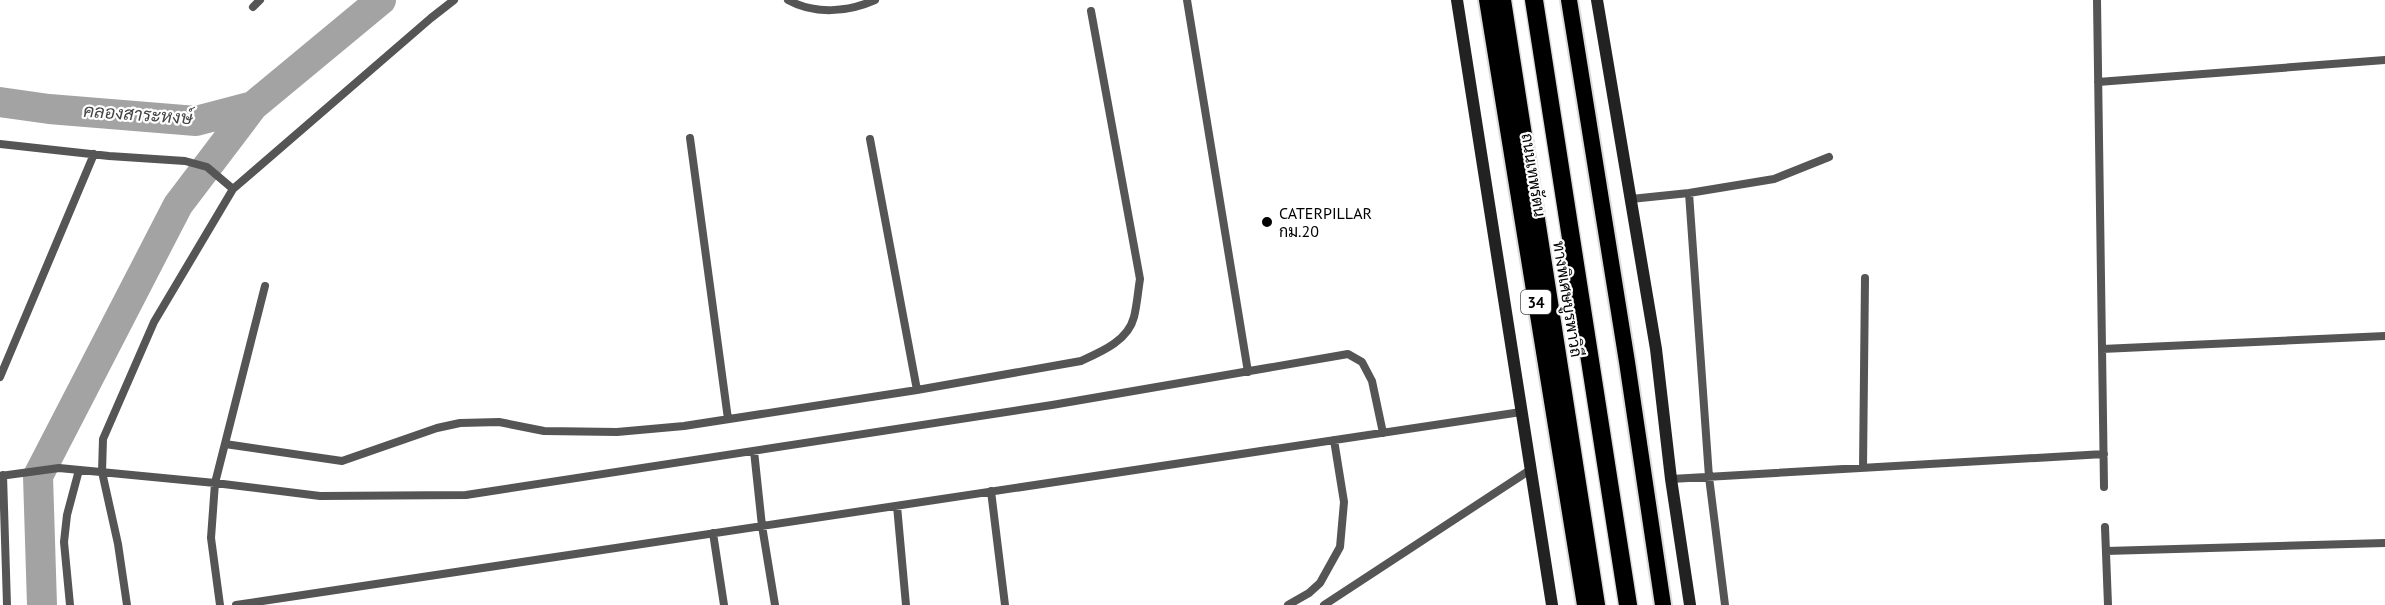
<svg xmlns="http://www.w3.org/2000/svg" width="2385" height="605" font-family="'PT Sans',Sarabun,sans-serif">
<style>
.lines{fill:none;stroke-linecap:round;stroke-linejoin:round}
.river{stroke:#a3a3a3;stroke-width:30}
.trunk-casing{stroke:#dbdbdb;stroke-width:20}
.motorway-casing{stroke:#dbdbdb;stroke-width:21}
.service{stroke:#555;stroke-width:8}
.secondary{stroke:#222;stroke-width:12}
.trunk{stroke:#000;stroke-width:16}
.motorway{stroke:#000;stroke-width:18}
.poi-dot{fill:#000;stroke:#fff;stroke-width:2}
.labels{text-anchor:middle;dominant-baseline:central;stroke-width:4.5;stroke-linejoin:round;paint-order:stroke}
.shield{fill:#fff;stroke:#4c4c4c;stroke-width:1.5}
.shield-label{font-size:15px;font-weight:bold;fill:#000}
.street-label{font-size:16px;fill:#000;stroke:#fff}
.poi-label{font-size:16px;fill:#000;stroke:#fff;text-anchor:start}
.water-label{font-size:18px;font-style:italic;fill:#444;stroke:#fff}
</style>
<rect width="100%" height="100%" fill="#fff"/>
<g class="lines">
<!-- river -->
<path class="river" d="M0 102 49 109 196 121 253 106 381 0
M42 605 38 476 178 205 253 106"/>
<defs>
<path id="trunk" d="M1487 0 1585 605
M1569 0 1627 362 1663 605"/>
<path id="motorway" d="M1502 0 1596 605
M1534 0 1628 605"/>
</defs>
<!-- trunk casing -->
<use href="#trunk" class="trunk-casing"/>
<!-- motorway casing -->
<use href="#motorway" class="motorway-casing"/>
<!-- service -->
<path class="service" d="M788 0C815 15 848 12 875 0
M1187 0 1248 372
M2097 0 2104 487
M253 7 260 0
M2098 82 2385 60
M690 138 728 419
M870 139 917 390
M0 144 109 156 185 161 207 167 233 189
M1689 193 1709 477 1725 605
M1631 199 1689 193 1774 179 1829 157
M2102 349 2385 336
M0 377 94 154
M225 444 342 461 437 428 460 423 499 422 544 431 617 432 684 426 917 390 1081 361C1101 352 1128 341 1134 317 1137 305 1138 291 1140 279L1091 11
M754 451 762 526 775 605
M1863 468 1865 278
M3 475 7 605
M0 476 59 468 215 483 320 496 466 495 1052 405 1348 354 1362 362 1372 381 1383 433
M1671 479 2104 454
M991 491 1005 605
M897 506 906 605
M2105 527 2108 605
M713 533 724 605
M2106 551 2385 543
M70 605 64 542 67 515 79 470
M127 605 118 544 102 472 103 439 154 322 233 189 431 18 454 0
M220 605 211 538 215 483 265 286
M236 605 1521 412
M1288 605 1309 593 1320 583 1340 547 1344 502 1334 440
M1324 605 1530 470"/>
<!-- secondary -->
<path class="secondary" d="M1457 0 1552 605
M1597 0 1656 349 1671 479 1690 605"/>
<!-- trunk -->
<use href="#trunk" class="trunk"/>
<!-- motorway -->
<use href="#motorway" class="motorway"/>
</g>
<!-- markers -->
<circle class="poi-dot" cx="1267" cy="222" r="6"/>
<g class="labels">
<!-- shield labels -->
<rect class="shield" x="1521" y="290" width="30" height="24" rx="4.5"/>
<g class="shield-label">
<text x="1536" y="302">34</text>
</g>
<!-- street labels -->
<g class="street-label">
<text transform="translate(1534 175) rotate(81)">ถนนเทพรัตน</text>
<text transform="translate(1568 299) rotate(81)">ทางพิเศษบูรพาวิถี</text>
</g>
<!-- poi labels -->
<g class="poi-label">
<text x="1279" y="213">CATERPILLAR<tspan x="1279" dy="18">กม.20</tspan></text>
</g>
<!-- water labels -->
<g class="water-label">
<text transform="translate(138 114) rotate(4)">คลองสาระหงษ์</text>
</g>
</g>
</svg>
